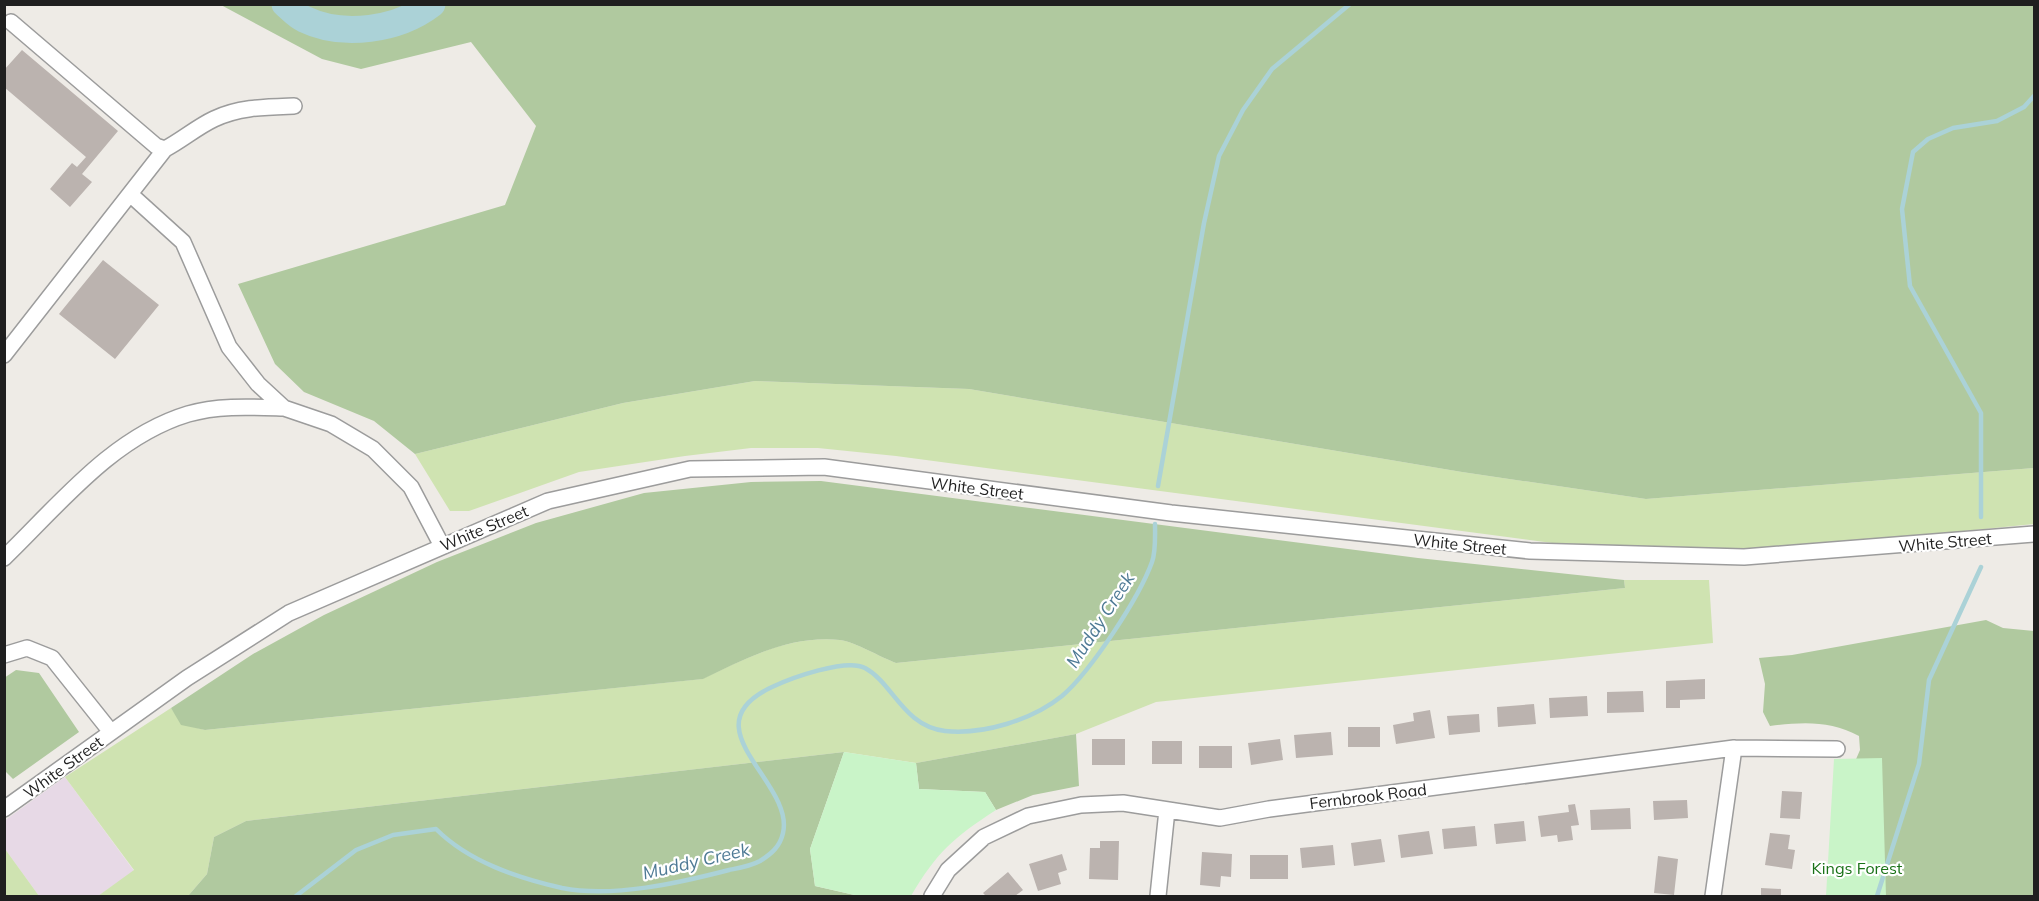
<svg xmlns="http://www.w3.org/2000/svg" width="2039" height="901" font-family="Mulish,sans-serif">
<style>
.industrial{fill:#e7d9e6}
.grass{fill:#cfe3b1}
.forest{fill:#b0c99f}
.park{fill:#c9f4c8}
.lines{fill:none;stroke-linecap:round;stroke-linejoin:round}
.stream{stroke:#abd2d7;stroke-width:4.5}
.river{stroke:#abd2d7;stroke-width:27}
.building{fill:#bbb3af}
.minor-casing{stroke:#9c9c9c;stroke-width:18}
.minor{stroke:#fff;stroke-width:15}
.labels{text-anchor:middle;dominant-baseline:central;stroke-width:4.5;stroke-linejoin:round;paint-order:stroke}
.street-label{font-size:16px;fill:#1f1f1f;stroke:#fff}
.park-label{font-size:16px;fill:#1a7218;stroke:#fff}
.water-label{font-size:18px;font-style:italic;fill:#4e7a95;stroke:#fff}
</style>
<rect width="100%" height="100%" fill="#eeebe6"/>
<!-- industrial -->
<path class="industrial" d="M65 777 134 871 98 896H39L5 849 4 821Z"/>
<!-- grass -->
<path class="grass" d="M755 381 969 389 1462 472 1646 499 2034 468V524L1775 550 1621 549 1560 544 896 456 818 448H751L685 456 579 472 469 511H450L415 454 623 403Z
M1624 580H1709L1713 643 1156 702 1076 734 916 763 844 752 246 821 214 837 207 874 188 896H98L134 870 65 777 171 708 182 724 205 730 702 679C746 658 790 635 840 640 855 642 880 657 896 663L1625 588Z
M4 849H5L39 896H5Z"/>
<!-- forest -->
<path class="forest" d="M221 5H2034V468L1646 499 1462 472 969 389 755 381 623 403 415 454 374 421 304 392 275 364 238 284 505 205 536 126 471 42 361 69 322 59Z
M821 481 1418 558 1624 580 1625 588 896 663C880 657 855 642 840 640 790 635 746 658 703 679L205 730 181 725 171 708 253 654 324 615 437 562 536 523 644 493 751 482Z
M1986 620 2003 628 2034 631V896H1865L1850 773 1860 750 1859 736C1830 720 1801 722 1770 726L1763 712 1765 684 1759 658 1792 655Z
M16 670 39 673 79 732 13 779 5 771 4 678Z
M1076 734 1079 786 1033 795 996 810 985 792 919 789 916 763Z
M844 752 810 849 815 886 859 896H188L207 874 214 837 246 821Z"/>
<!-- park -->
<path class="park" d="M844 752 916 763 919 789 985 792 996 810C953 838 937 852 911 896H859L815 886 810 849Z
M1882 758 1886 896H1826L1834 759Z"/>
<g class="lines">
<!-- stream -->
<path class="stream" d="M1158 486 1204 223 1219 156 1243 110 1272 69 1350 4
M1981 517V413L1910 286 1902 209 1913 152 1928 139 1953 128 1997 121 2024 107 2034 96
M296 896 356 850 393 835 436 829C469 862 518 878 562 888 613 898 679 883 729 870 739 868 751 866 760 861 771 854 780 847 783 833 795 782 686 727 772 687 791 678 846 658 865 668 893 683 903 726 945 731 983 735 1032 720 1062 696 1091 671 1139 598 1152 562 1156 551 1155 535 1155 524
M1877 896 1919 764 1929 680 1981 567"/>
<!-- river -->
<path class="river" d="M285 4C291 9 297 16 304 19 343 38 398 30 432 4"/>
</g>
<!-- building -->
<path class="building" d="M22 50 118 131 82 174 92 182 70 207 50 189 72 163 77 167 86 157 4 87V70Z
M103 260 159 305 115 359 59 314Z
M1705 679V699L1680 700V708H1666V681Z
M1643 691 1644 712 1607 713V692Z
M1587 696 1588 716 1550 718 1549 698Z
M1534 704 1536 724 1498 727 1497 707Z
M1430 710 1435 738 1396 744 1393 725 1414 721 1413 713Z
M1479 714 1480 732 1449 735 1447 716Z
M1348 727H1380V747H1348Z
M1331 732 1333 755 1296 758 1294 735Z
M1092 739H1125V765H1092Z
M1280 739 1283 760 1251 765 1248 743Z
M1152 741H1182V764H1152Z
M1199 746H1232V768H1199Z
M1782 791 1802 792 1800 819 1780 818Z
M1687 800 1688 818 1654 820 1653 801Z
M1575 804 1579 825 1571 826 1573 840 1558 842 1557 835 1541 837 1538 816 1569 812 1568 805Z
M1630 808 1631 829 1591 830 1590 810Z
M1524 821 1526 841 1496 844 1494 824Z
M1475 826 1477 846 1444 849 1442 829Z
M1429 831 1433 854 1401 858 1398 835Z
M1770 833 1790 835 1788 849 1795 850 1792 869 1765 865Z
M1381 839 1385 862 1354 866 1351 843Z
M1100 841H1119L1118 880 1089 879 1090 848H1100Z
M1333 845 1335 865 1302 868 1300 848Z
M1202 852 1232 854 1231 877 1221 876 1220 887 1200 885Z
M1062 854 1067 870 1058 873 1061 884 1038 891 1029 864Z
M1250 855H1288V879H1250Z
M1658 856 1678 859 1674 895 1654 893Z
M1008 872 1023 890 1015 896H986L983 893Z
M1761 888 1781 889V896H1761Z"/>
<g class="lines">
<defs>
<path id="minor" d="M11 22 156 146 165 149C182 140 197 127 214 119 239 107 266 107 294 106
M130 194 183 242 229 347 258 384 284 408 331 424 373 449 411 487 442 546
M4 355 165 149
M4 558C59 505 112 437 188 414 218 405 252 407 284 408
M4 655 27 648 52 658 111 732
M4 809 187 678 289 613 548 501 690 469 824 467 1171 513 1530 551 1744 557 2034 534
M932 896 948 870 984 837 1028 816 1081 805 1123 803 1220 818 1269 809 1734 748 1837 749
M1158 896 1167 810
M1713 896 1734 748"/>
</defs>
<!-- minor casing -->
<use href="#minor" class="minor-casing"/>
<!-- minor -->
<use href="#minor" class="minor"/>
</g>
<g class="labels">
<!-- street labels -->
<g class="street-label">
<text transform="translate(977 488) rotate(7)">White Street</text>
<text transform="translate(484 528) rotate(-23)">White Street</text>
<text transform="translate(1945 542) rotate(-5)">White Street</text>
<text transform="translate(1460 544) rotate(6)">White Street</text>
<text transform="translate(63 767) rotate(-36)">White Street</text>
<text transform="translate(1368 796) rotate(-7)">Fernbrook Road</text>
</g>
<!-- park labels -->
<g class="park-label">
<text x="1857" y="868">Kings Forest</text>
</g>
<!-- water labels -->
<g class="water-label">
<text transform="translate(1100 620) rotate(-57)">Muddy Creek</text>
<text transform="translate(696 861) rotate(-13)">Muddy Creek</text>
</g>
</g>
<!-- border -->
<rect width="2039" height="901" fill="none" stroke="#1f1f1f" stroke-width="12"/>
</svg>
